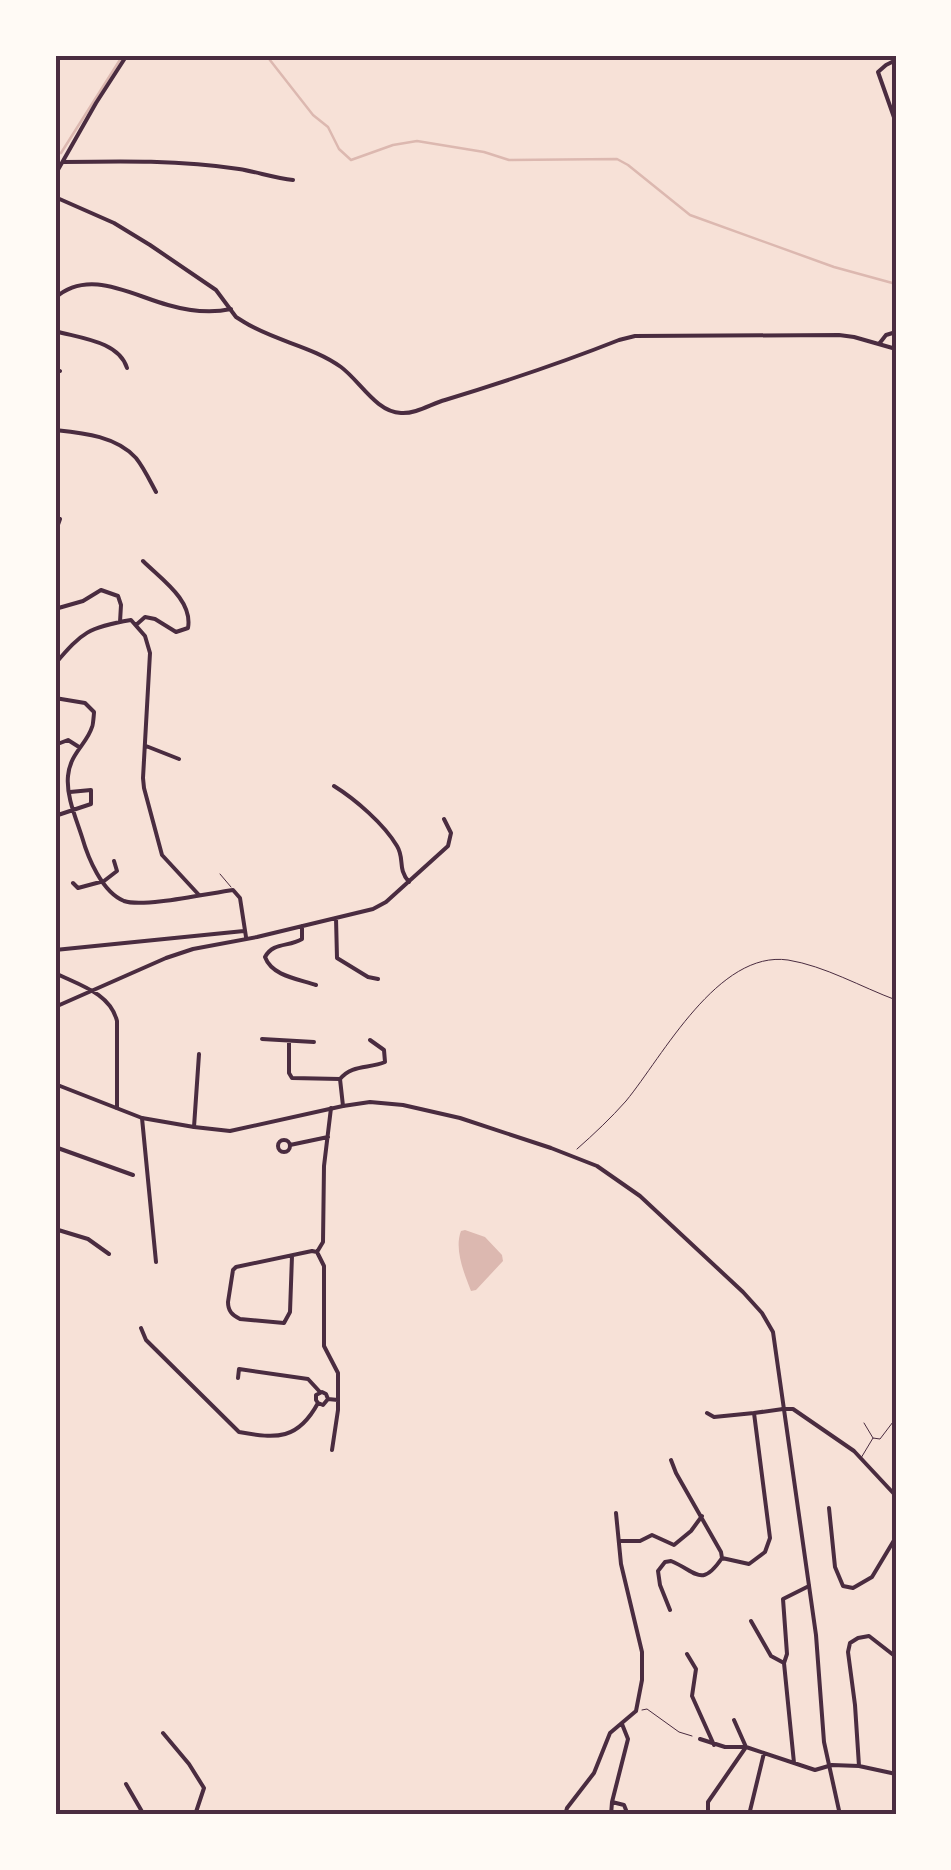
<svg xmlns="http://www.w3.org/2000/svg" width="951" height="1870" font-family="'Source Sans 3',sans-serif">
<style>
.water{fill:#dcb8b0}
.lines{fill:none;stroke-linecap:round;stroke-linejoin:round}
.stream{stroke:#dcb8b0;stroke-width:2.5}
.path{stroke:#4a2c40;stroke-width:1}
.service{stroke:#4a2c40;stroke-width:1}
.minor{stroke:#4a2c40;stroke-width:4}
.tertiary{stroke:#4a2c40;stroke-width:4}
.neatline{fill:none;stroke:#4a2c40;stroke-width:4}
</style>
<rect width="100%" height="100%" fill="#f7e1d7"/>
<!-- water -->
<path class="water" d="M465 1230 485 1237 502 1255 503 1261 476 1290 471 1291C464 1273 454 1249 461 1231Z"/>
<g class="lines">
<!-- stream -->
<path class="stream" d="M266 55 313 115 328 127 339 149 351 160 393 145 417 141 484 152 509 160 617 159 628 165 690 215 834 267 896 284
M55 153H61L123 55"/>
<!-- path -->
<path class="path" d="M577 1149C594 1134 611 1118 626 1101 663 1056 718 950 788 960 825 966 861 987 896 1000
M642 1710 647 1709 679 1732 692 1736"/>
<!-- service -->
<path class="service" d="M220 874 231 887
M864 1423 873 1438
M861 1458 873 1438 880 1439 896 1418"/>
<!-- minor -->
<path class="minor" d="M896 60 886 65 878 72 896 123
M63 162C121 161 181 160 239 169 257 172 275 178 293 180
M55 331C79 338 119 341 127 368
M55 369 60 371
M55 430C83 433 116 436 136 458 144 468 150 481 156 492
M55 533 60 519
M55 609 83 601 101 590 118 596 121 605 120 622
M136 625 145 617 155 619 176 632 188 628C193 600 161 579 143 561
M55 664C82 632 89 627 131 620L145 636 150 653 143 778 144 788 162 855 199 895
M55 698 85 703 94 712C94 713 93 726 92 727 87 744 70 753 68 776 66 796 76 818 82 837 88 858 102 892 124 901 143 908 210 893 233 890L240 898 246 937
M55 745 68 740 79 747
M146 746 179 759
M334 786C355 799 384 824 397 846 405 859 397 868 409 882
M55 816 91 804V790L70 792
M73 883 78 888 104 881 117 871 114 861
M336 918 337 958 368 977 378 979
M302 926V939C289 947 273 942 265 957 272 976 298 979 316 985
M55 950 244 931
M55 973C79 985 110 993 117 1021V1108
M55 1007 166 958 193 949 257 937 373 909 386 902 448 846 451 833 444 819
M262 1039 314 1042
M289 1041V1073L292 1078 340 1079 343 1106
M340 1079C352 1064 369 1069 385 1062L384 1050 370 1040
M331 1108 324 1166 323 1242 317 1252 324 1266V1346L338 1373V1410L332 1450
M142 1118 156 1262
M194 1127 199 1054
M278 1146a6 6 0 1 1 12 0a6 6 0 1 1-12 0Z
M290 1145 328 1137
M55 1147 133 1175
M55 1229 88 1239 109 1254
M292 1256 290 1312 284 1323 240 1319C232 1315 228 1311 228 1302L233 1270 236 1267 312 1251 317 1252
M141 1328 146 1340 239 1432C277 1439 298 1440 318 1403
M238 1378 239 1369 308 1379 320 1392
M328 1399 323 1405 318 1403 316 1400V1395L322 1392 326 1394 328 1399 338 1400
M707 1413 714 1417 754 1413
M671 1460 676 1473 721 1552 722 1558 749 1564 765 1552 770 1538 754 1413 783 1409
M829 1508 835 1567 843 1586 853 1588 872 1577 896 1537
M619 1541H640L652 1535 674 1545 691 1531 702 1516
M670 1610 660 1585 658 1571 665 1562 671 1561C696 1571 701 1589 722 1558
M751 1621 771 1656 784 1663
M687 1654 696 1669 692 1696 714 1745
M163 1733 189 1764 204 1788 195 1815
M700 1739 725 1747H746L815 1770 832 1765 859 1766 896 1774
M794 1763 784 1663 787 1654 783 1599 809 1586
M859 1766 855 1705 848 1652 850 1643 858 1638 869 1636 896 1657
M126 1784 144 1815
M612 1802 624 1805 628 1815
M708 1810V1802L746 1747 734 1720
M565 1815 567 1808 594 1773 610 1733 636 1711 642 1680V1652L621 1564 616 1513
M611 1815 612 1802 628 1739 622 1724
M749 1815 764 1753"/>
<!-- tertiary -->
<path class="tertiary" d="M55 175 96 103 127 55
M55 197 114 223 150 245 216 290 236 317 244 322C274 341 312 346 341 367 360 381 376 412 401 413 416 414 431 404 445 400 504 382 561 363 619 340L635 336 839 335 854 337 896 349
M55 298C89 268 131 295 168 305 189 311 209 314 231 309
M879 344 886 335 896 332
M55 1084 142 1118 194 1127 230 1131 343 1106 370 1102 403 1105 460 1118 551 1148 597 1166 640 1196 743 1292 762 1313 773 1332 816 1635 824 1742 840 1815
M783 1409H793L854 1451 896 1496"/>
</g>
<!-- border -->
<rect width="951" height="1870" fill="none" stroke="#fffaf5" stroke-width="115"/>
<rect x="58" y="58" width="836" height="1754" class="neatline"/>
</svg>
